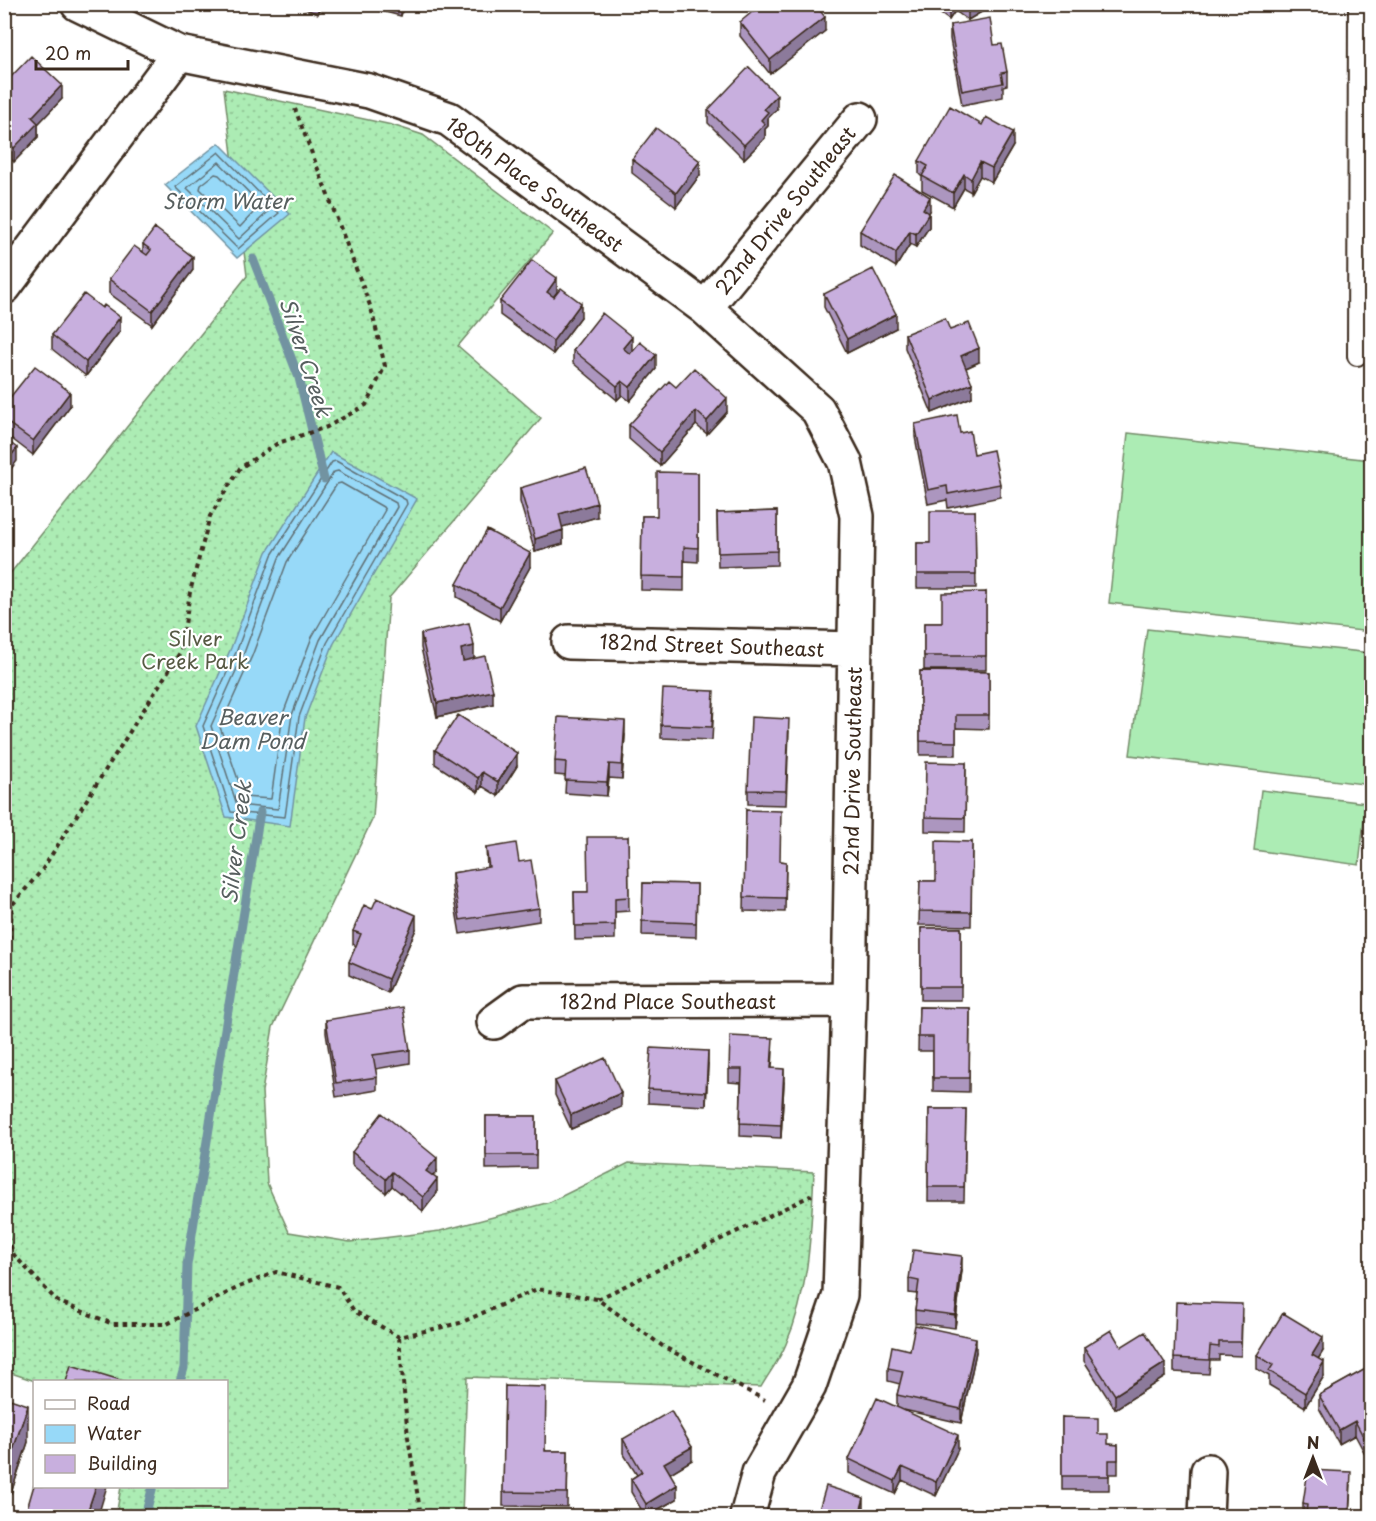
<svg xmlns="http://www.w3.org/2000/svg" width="1376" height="1521" font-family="'Playpen Sans',sans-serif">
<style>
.grass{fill:url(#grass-dots);stroke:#748b69;stroke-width:1.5}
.pitch{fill:#acecb4;stroke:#748b69;stroke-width:1.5}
.water{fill:#97d9f8;stroke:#7293a1;stroke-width:1.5}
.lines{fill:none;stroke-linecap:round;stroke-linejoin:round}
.shore{stroke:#607075;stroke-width:1.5}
.stream{stroke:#7293a1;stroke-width:9}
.service-casing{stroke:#3b2a1e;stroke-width:22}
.minor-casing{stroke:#3b2a1e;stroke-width:38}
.path{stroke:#3b2a1e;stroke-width:4;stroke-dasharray:4.5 4.5;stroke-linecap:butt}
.service{stroke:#fff;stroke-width:18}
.minor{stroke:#fff;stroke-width:33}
.wall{fill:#ac96bf;stroke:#3b2a1e;stroke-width:1.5}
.shaded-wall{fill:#8c7a9b;stroke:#3b2a1e;stroke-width:1.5}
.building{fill:#c8afde;stroke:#3b2a1e;stroke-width:1.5}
.labels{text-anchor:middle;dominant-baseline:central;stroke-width:4.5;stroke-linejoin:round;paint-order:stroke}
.street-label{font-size:20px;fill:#3b2a1e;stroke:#fff}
.park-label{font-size:20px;fill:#575a44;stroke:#fff}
.water-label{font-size:21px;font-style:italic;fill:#575f5f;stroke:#fff}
</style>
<defs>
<pattern id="grass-dots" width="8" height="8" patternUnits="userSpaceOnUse" patternTransform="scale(1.5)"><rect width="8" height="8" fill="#acecb4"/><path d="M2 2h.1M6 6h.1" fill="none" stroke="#95cb9a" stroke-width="1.8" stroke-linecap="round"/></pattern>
</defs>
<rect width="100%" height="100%" fill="#fff"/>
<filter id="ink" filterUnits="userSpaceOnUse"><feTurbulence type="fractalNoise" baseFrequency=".0167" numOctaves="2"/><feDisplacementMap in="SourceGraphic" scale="12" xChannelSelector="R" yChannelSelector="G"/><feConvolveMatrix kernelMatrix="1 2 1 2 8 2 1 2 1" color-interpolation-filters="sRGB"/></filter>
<g filter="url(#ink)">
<!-- grass -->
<path class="grass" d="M224 89 392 125 423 135 553 233 458 346 541 418 389 598 373 818 273 1027 262 1091 267 1183 289 1232 350 1242 440 1231 550 1202 629 1163 814 1172C811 1230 810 1289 786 1344 780 1359 769 1373 761 1387L467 1377 462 1516H116L121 1487 226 1486V1382H38L5 1371V580L247 276Z"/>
<!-- pitch -->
<path class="pitch" d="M1128 433 1371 460V632L1109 603Z
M1147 629 1371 653V785L1130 755Z
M1261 790 1366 803 1359 865 1254 850Z"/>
<!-- water -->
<path class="water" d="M219 143 290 214 237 258 165 185Z
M331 452 417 499 333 645 305 718 290 826 226 817 196 726 231 648 267 552Z"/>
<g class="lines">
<!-- shore -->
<path class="shore" d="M219 152 279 213 238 249 175 187Z
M219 162 268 212 239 239 187 188Z
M215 174 219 175 255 211 240 227 200 189 201 185Z
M336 461 406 500 407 504 327 643 299 717 285 817 231 812 203 726 237 650 272 555 332 462Z
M338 471 396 503 397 507 320 640 292 715 278 809 237 805 211 726 244 653 279 558 334 472Z
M341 483 383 507 385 510 312 637 283 714 271 799 244 797 220 727 252 656 287 562 337 484Z"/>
<!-- stream -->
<path class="stream" d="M253 259 299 378 324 479
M180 1382 184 1368 187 1265 260 812
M145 1516 153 1486"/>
<defs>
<path id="service" d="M1357 356 1358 4"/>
<path id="minor" d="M78 4 179 53 369 91 449 119 705 308 818 410 845 462 857 516 849 1000 840 1295 809 1386 759 1473 747 1516
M4 287 179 53
M705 308 860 119
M569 642 854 649
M494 1022 523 1001 849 1000
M1206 1516 1208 1471"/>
</defs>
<!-- service casing -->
<use href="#service" class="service-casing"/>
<!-- minor casing -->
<use href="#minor" class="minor-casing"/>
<!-- path -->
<path class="path" d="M4 906 12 905 42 870 181 651 190 592 210 516 240 468 278 443 327 427 366 405 385 366 371 308 295 109
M4 913 12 905
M4 1029 12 905
M4 1228 14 1255 57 1301 113 1324H167L239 1287 276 1272 338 1287 354 1311 399 1337 460 1323 537 1289 597 1299 664 1347 765 1400
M598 1299 812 1195
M399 1337 408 1437 421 1516"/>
<!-- service -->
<use href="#service" class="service"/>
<!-- minor -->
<use href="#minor" class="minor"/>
</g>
<!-- wall -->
<path class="wall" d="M293 4H322L318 14Z
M354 4H404L401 16Z
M927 4H995L968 20 955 11 949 20Z
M740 22 825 31 770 74 740 36Z
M950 25 994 45 1007 72V85L1003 86V97L962 105 950 39Z
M4 84 62 99 38 124V137L14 162 4 153Z
M777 109 768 118V126L765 129V138L744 159 708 123V110Z
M1013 146 992 182 980 176 971 192 964 188 953 207 922 190V177L919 174V161Z
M632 159 700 175 676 207 632 173Z
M930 211 929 213V227L916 247 910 244 896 267 860 245V231Z
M143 244 193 270 152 325 109 293V279L143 253Z
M557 292 554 297 581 317 553 354 500 315V301Z
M824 294 896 328 847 353 824 307Z
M102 308 120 331 86 376 52 349V335Z
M905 334 979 362 966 368 972 397 932 413 905 348Z
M573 350 632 351 630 353 656 369 630 401 622 395 617 400 573 363Z
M676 387 727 412 707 434 696 425 660 466 629 439V425Z
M4 405 70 406 33 455 4 433Z
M915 424 960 433 974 454 1000 484V497L948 508 947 500 928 504 915 437Z
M698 473V562L684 561V591L641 590 642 516H657Z
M520 488 597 517 562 527 563 544 535 552 520 502Z
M777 511V565L718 567 717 513Z
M975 511 976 588H917V543H930Z
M530 567 500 621 457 597V584Z
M986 592V670H924V623H942Z
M421 634 474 658 493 704 437 717 421 648Z
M920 671 989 672V729L956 728V755H920Z
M714 704 712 740 661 738V725Z
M789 732 786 805 748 804V790Z
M625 735 622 779 609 778 607 796 565 793 566 776 555 775V761Z
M435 750 517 766 498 796 482 786 478 792 435 764Z
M966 763 965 832 925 831V817Z
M746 810 780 861 786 862 785 912 744 911Z
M628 837 629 911 615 912V939L575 940 574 892H588Z
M972 842 971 926 919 925 920 881H936Z
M486 848 519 862 539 908V921L460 934 452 887V873L487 868Z
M643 883 697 884 696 937 642 935Z
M921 928H961V1000H921Z
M416 929 388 993 349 975V962L356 946 353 944V931Z
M919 1007 970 1008 969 1092 933 1091V1051H918Z
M326 1020 410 1050V1063L375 1069 377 1077V1090L336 1097 326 1033Z
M773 1052 772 1068 784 1082 781 1138 740 1136 741 1083 729 1082V1069Z
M708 1064 706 1106 648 1103V1089Z
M555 1081 621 1107 571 1129 555 1095Z
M929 1109H966L964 1201H928Z
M486 1116H536V1168L486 1169Z
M352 1152 437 1171 433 1176 437 1193 423 1211 392 1186 386 1193 352 1165Z
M962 1270 955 1328 915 1323V1310L917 1294 909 1293V1279Z
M1242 1318 1241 1356 1219 1355V1360H1210L1209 1374 1174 1372V1358Z
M1084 1347H1121L1165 1377 1115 1409 1084 1361Z
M910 1350 976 1352 961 1423 904 1410 958 1449 936 1496 902 1480 895 1494 849 1473V1459L897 1407V1395L900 1384 888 1381V1368Z
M1323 1351 1318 1359 1324 1376 1305 1407 1269 1385V1376L1257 1369V1355Z
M1371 1366V1465L1355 1435 1339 1444 1319 1408V1395Z
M505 1386 546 1451H568L567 1507 503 1506Z
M4 1397 28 1442 11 1493 4 1491Z
M1062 1417 1098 1434 1108 1444 1118 1445V1474H1109V1490H1062Z
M623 1439 692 1460 670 1473 677 1499 647 1516H645L631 1492V1479L637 1475 623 1453Z
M1351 1485 1349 1516H1303V1503Z"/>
<!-- shaded-wall -->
<path class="shaded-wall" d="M318 4H322L318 14Z
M401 4H404L401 16Z
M950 4H955V11L949 20V6Z
M972 4H995L968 20V6Z
M825 17V31L770 74V60Z
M62 85V99L38 124V137L14 162V148L32 117Z
M777 95V109L768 118V126L765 129V138L744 159V145L761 120 764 109Z
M1013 132V146L992 182V168Z
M700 161V175L676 207V193Z
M980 162V176L971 192V179Z
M964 174V188L953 207V193Z
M930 197V211L923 223V209Z
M929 213V227L916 247V234Z
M910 231V244L896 267V253Z
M193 257V270L152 325V311Z
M557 278V292L547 305V292Z
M581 303V317L553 354V341Z
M896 314V328L847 353V339Z
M120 317V331L86 376V362Z
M632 337V351L623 362V348Z
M979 348V362L961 370V356Z
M656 355V369L630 401V387Z
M622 381V395L617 400V386Z
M972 383V397L932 413V400Z
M70 392V406L33 455V441Z
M727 398V412L707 434V421Z
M696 411V425L660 466V452Z
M17 448V461L4 478V464Z
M597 503V517L559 528V514Z
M563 530V544L535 552V539Z
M530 553V567L500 621V607Z
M474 646V660L461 663V649Z
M493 691V704L437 717V703Z
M625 721V735L622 779V765Z
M517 753V766L498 796V782Z
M609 764V778L607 796V782Z
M482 772V786L478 792V778Z
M416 915V929L388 993V979Z
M708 1051V1064L706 1106V1092Z
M784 1069V1082L781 1138V1125Z
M621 1093V1107L571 1129V1115Z
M437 1158V1171L426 1185V1171Z
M392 1172V1186L386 1193V1179Z
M437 1179V1193L423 1211V1197Z
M962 1256V1270L955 1328V1315Z
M1323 1337V1351L1312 1369V1355Z
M976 1338V1352L961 1423V1409Z
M1324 1362V1376L1305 1407V1393Z
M1165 1363V1377L1115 1409V1395Z
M28 1405V1442L11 1493V1456Z
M1355 1421V1435L1339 1444V1430Z
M958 1435V1449L936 1496V1482Z
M692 1447V1460L664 1477V1463Z
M902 1467V1480L895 1494V1481Z
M677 1485V1499L646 1516V1504Z
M96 1486H107L98 1516H86Z
M864 1498V1512L863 1516H859Z"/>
<!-- building -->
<path class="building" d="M762 4H815L825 17 770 60 740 22Z
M990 18 994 45 1002 44 1007 72 1001 73 1003 83 962 91 950 25Z
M31 56 62 85 32 117 38 123 14 148 4 139V84Z
M749 67 777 95 764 109 768 112 761 120 765 124 744 145 708 110Z
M950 106 982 125 986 117 1013 132 992 168 980 162 971 179 964 174 953 193 922 176 928 166 919 161Z
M656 128 700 161 676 193 632 159Z
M895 175 930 197 923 209 929 213 916 234 910 231 896 253 860 231Z
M155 228 193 257 152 311 109 279 134 246 147 255 151 250 143 244Z
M532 260 557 278 547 292 554 297 561 288 581 303 553 341 500 301Z
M873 269 896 314 847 339 824 294Z
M84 294 102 308 104 305 120 317 86 362 52 335Z
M602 313 632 337 623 348 630 354 640 342 656 355 630 387 622 381 617 386 573 350Z
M945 318 950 330 969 323 979 348 961 356 972 383 932 400 905 334Z
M35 366 70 392 33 441 4 420V405Z
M694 368 727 398 707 421 696 411 660 452 629 425 669 381 676 387Z
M957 415 960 433 970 431 974 454 993 450 1000 484 948 494 947 486 928 490 915 424Z
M4 438 17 448 4 464Z
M586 468 597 503 559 514 563 530 535 539 520 488Z
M657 472 698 473V548L684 547V577L641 576 642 516H657Z
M777 511V551L718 553 717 513Z
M930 511H975L976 574H917V543H930Z
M487 530 530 553 500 607 457 584Z
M986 592V656H924V623H942V593Z
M469 623 474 646 461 649 463 661 485 656 493 691 437 703 421 634Z
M920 671 989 672V715H956V742L920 741Z
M663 689 714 691 712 727 661 725Z
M458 715 517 753 498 782 482 772 478 778 435 750Z
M558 717 625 721 622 765 609 764 607 782 565 780 566 762 555 761Z
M751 717 789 719 786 791 748 790Z
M926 762 966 763 965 818 925 817Z
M746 810 781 811 780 861 786 862 785 898 744 897Z
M587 837H628L629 897 615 898V925L575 926 574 892H588Z
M936 841 972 842 971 912 919 911 920 881H936Z
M516 843 519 862 531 860 539 908 460 920 452 873 489 867 486 848Z
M643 883 697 884 696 923 642 921Z
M377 898 416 915 388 979 349 962 361 934 353 931 364 905 372 909Z
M921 928H961V987H921Z
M403 1007 410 1050 373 1055 377 1077 336 1083 326 1020Z
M919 1007 970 1008 969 1078H933V1037H918Z
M730 1036 773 1038 771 1068 784 1069 781 1125 740 1123 742 1069H729Z
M651 1048 708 1051 706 1092 648 1089Z
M605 1058 621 1093 571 1115 555 1081Z
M929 1109H966L964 1187H928Z
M382 1113 437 1158 426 1171 437 1179 423 1197 392 1172 386 1179 352 1152Z
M486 1116H536V1155H486Z
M913 1250 962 1256 955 1315 915 1310 919 1281 909 1279Z
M1176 1302 1242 1304 1241 1342H1219V1347L1210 1346 1209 1360 1174 1358Z
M1283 1313 1323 1337 1312 1355 1324 1362 1305 1393 1269 1371 1273 1365 1257 1355Z
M915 1325 976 1338 961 1409 897 1395 903 1371 888 1368 892 1346 910 1350Z
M1111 1330 1121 1347 1145 1332 1165 1363 1115 1395 1084 1347Z
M71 1365 127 1382H66Z
M1371 1366V1451L1355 1421 1339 1430 1319 1395Z
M505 1386 546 1387 545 1451H568L567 1493 503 1492Z
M4 1397 28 1405 11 1456 4 1454Z
M877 1398 958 1435 936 1482 902 1467 895 1481 849 1459Z
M671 1411 692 1447 664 1463 677 1485 646 1504 631 1479 642 1472 623 1439Z
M1062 1417 1098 1418V1434H1108V1444L1118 1445V1460H1109V1476H1062Z
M1308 1470 1351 1472 1349 1516H1306L1307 1504 1303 1503Z
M34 1485V1486H96L86 1516H25Z
M826 1486 864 1498 859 1516H805L807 1509 818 1513Z"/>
</g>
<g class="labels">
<!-- street labels -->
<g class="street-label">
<text transform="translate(535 184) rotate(36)">180th Place Southeast</text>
<text transform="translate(785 210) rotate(-51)">22nd Drive Southeast</text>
<text transform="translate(712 645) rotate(2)">182nd Street Southeast</text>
<text transform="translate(852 771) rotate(-89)">22nd Drive Southeast</text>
<text x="668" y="1001">182nd Place Southeast</text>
</g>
<!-- park labels -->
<g class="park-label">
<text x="195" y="638">Silver<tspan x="195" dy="23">Creek Park</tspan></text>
</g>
<!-- water labels -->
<g class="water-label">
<text x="227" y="200">Storm Water</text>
<text transform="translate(307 357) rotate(72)">Silver Creek</text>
<text x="252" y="716">Beaver<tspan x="252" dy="24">Dam Pond</tspan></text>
<text transform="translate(235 842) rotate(-83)">Silver Creek</text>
</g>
</g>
<!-- margin -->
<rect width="1376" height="1521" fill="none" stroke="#fff" stroke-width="24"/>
<rect x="12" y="12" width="1352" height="1497" fill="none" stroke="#3b2a1e" stroke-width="2" filter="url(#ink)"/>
<!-- legend -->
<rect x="33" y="1380" width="195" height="108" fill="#ffffff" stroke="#b1aaa5" stroke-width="1.5"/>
<rect x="45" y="1400" width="30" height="9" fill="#ffffff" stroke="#b1aaa5" stroke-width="1.5"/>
<text x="87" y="1410" font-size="18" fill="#3b2a1e">Road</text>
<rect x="45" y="1425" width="30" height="18" fill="#97d9f8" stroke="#b1aaa5" stroke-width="1.5"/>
<text x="87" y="1440" font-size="18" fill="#3b2a1e">Water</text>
<rect x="45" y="1455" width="30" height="18" fill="#c8afde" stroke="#b1aaa5" stroke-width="1.5"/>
<text x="87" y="1470" font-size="18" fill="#3b2a1e">Building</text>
<!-- north arrow -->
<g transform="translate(1313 1458)" stroke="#ffffff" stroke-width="4.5" paint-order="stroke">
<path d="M0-4.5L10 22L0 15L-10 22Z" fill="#3b2a1e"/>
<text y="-9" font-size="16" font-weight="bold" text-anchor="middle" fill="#3b2a1e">N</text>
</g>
<!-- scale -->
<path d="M36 60v9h92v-9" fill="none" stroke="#3b2a1e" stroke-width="3"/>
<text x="45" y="60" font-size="18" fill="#3b2a1e" stroke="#ffffff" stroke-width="4.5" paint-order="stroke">20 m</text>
</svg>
